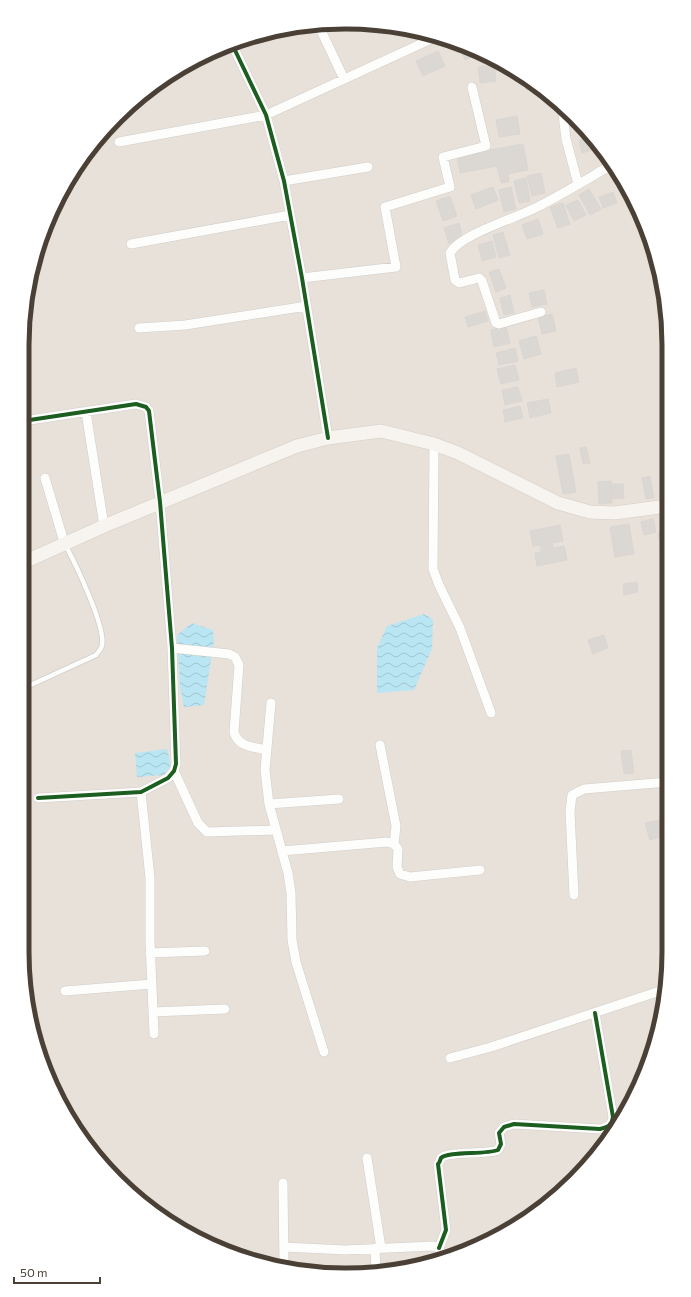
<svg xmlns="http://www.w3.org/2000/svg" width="691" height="1297" font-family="Commissioner,sans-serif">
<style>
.residential{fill:#e7e1d9}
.water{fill:url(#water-waves)}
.building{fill:#dbd7d2;stroke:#dbd6d2}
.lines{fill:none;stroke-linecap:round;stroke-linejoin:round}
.service-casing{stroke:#d1cdc9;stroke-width:6}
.minor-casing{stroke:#d1cdc9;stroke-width:10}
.secondary-casing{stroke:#d4cdc4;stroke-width:14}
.service{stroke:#fdfdfc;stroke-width:4.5}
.minor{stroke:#fdfdfc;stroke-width:9}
.secondary{stroke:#f7f4f0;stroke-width:13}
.cycleway-casing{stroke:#fff;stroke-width:6}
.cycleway{stroke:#1b5e20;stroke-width:4}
.rim{fill:none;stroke:#4a4036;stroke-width:5}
</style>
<defs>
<pattern id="water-waves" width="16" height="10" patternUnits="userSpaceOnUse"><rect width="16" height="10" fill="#bae5f3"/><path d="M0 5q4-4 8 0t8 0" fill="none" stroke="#a1c6d1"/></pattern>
</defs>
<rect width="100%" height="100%" fill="#f3f0ec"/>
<!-- residential -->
<path class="residential" d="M367 23 429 33 489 55 559 102 614 166 644 222 666 303 668 972 658 1035 636 1095 574 1180 488 1242 387 1272 324 1274 262 1264 166 1221 89 1149 39 1056 22 951 23 325 33 262 55 202 89 148 132 102 184 65 242 39 304 25Z"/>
<!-- water -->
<path class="water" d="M424 614 433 619 432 649 414 690 377 693V648L387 626Z
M192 623 213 630 214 640 204 705 184 707 180 687 177 635Z
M167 749 171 765 164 775 137 777 135 753Z"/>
<!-- building -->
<path class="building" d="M460 45 481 52 465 60 458 46Z
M438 51 445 66 423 76 416 61Z
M494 65 496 81 480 83 478 67Z
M524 79 537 87 526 90Z
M517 116 520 134 499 137 496 120Z
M589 137 593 141 595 149 582 153 579 140Z
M523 144 528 170 508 174 509 182 501 183 497 166 460 173 457 156Z
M541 173 545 193 532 196 527 176Z
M526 178 530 201 519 203 514 181Z
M493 187 498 200 476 209 471 195Z
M511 187 516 209 504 212 499 190Z
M589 189 601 209 590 215 579 195Z
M613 192 617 203 603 208 599 197Z
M450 196 457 216 443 221 436 201Z
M578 200 586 215 574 221 566 205Z
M563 203 570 224 558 228 550 207Z
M538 219 543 234 527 239 522 225Z
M459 223 462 236 449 244 444 228Z
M503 232 510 255 499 258 493 235Z
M492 241 496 257 482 261 478 245Z
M499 269 506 288 496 292 489 272Z
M544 290 547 304 532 307 529 293Z
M510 295 514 313 504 315 500 298Z
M485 311 488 321 468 327 465 317Z
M552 314 556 331 542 334 538 317Z
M506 326 510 343 494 347 491 330Z
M536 336 541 354 524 359 519 341Z
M515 348 518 361 499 365 496 353Z
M515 365 519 380 501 384 497 369Z
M576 368 579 382 557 387 555 373Z
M518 387 522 401 505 405 502 390Z
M548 399 551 413 530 418 527 403Z
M520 406 523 418 505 422 503 410Z
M586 447 590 463 583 464 580 448Z
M569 454 576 492 563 494 556 456Z
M650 476 654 498 646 499 642 478Z
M611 481 612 503 599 504 598 482Z
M612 484H623L624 498 612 499Z
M653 519 656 532 644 535 641 522Z
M629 524 634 554 615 557 610 527Z
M560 525 563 541 552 543 553 548 564 546 567 560 537 566 535 553 541 552 540 545 533 546 530 531Z
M667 531V548L661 549 658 533Z
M637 582 638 592 624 595 623 584Z
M604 635 608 648 593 654 588 640Z
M631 750 634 773 624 774 621 751Z
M668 791V810H666L663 792Z
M660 820 664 836 650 840 645 823Z"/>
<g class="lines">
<defs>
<path id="service" d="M22 689 96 655C98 652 102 648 102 645 106 627 75 563 66 546"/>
<path id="minor" d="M318 24 344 79
M232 44 266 115 284 181 302 278 328 438
M562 106 566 139 578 184
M119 142 266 115 438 36
M284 181 368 167
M131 244 290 215
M302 278 396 267 385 207 450 187 443 157 486 146 472 87
M541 312 499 324 496 323 482 281 479 278 459 283 455 280 450 253C460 235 513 219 533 209 560 196 587 179 613 164
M139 328 185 325 307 306
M86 412 104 526
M23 421 136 404 146 407 149 411 160 502 172 648 176 764 174 771 168 778 141 792 38 798
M434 444 433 569 439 585 460 628 491 713
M45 478 64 542
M172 648 229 654 235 657 239 665 234 732C238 747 253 747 267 750
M271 703 265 770 269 804 288 873 291 893 292 940 296 962 324 1052
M380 745 396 826 394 844
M174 771 198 823 207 832 276 830
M141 792 150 878V941L154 1034
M269 804 339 799
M282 851 387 842 394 844 398 849 397 867 400 874 410 877 480 870
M574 895 570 812 572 795 584 789 668 782
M150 953 205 951
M65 991 152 984
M153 1012 225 1009
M450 1058 491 1047 666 989
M367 1158 381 1248
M283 1183 284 1268
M284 1247 345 1250 433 1246 439 1248 442 1256
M375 1248 376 1273
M439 1248 446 1230 438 1164C439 1164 441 1158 441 1158 448 1151 485 1155 498 1150L501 1144 499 1133 504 1127 514 1124 600 1129C608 1127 612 1125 613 1117L595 1013"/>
<path id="secondary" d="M22 563 104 526 297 446 328 438 381 431 434 444 458 453 558 503 590 512 615 513 667 506"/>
</defs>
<!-- service casing -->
<use href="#service" class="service-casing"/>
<!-- minor casing -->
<use href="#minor" class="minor-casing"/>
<!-- secondary casing -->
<use href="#secondary" class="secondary-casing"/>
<!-- service -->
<use href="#service" class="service"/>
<!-- minor -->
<use href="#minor" class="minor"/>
<!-- secondary -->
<use href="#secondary" class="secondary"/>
<defs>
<path id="cycleway" d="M232 44 266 115 284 181 302 278 328 438
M23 421 136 404 146 407 149 411 160 502 172 648 176 764 174 771 168 778 141 792 38 798
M439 1248 446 1230 438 1164C439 1164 441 1158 441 1158 448 1151 485 1155 498 1150L501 1144 499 1133 504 1127 514 1124 600 1129C608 1127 612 1125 613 1117L595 1013"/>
</defs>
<!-- cycleway casing -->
<use href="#cycleway" class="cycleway-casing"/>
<!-- cycleway -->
<use href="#cycleway" class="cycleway"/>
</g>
<!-- crop -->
<path d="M0 0H691V1297H0ZM345 29H346A316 316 0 0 1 662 345V952A316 316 0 0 1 346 1268H345A316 316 0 0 1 29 952V345A316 316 0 0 1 345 29Z" fill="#fff" fill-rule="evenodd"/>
<path class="rim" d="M345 29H346A316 316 0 0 1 662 345V952A316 316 0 0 1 346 1268H345A316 316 0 0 1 29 952V345A316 316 0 0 1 345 29Z"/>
<!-- scale -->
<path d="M14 1277v6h86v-6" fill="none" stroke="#4a4036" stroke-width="2"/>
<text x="20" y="1277" font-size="12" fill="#4a4036" stroke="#ffffff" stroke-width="3" paint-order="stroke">50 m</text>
</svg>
